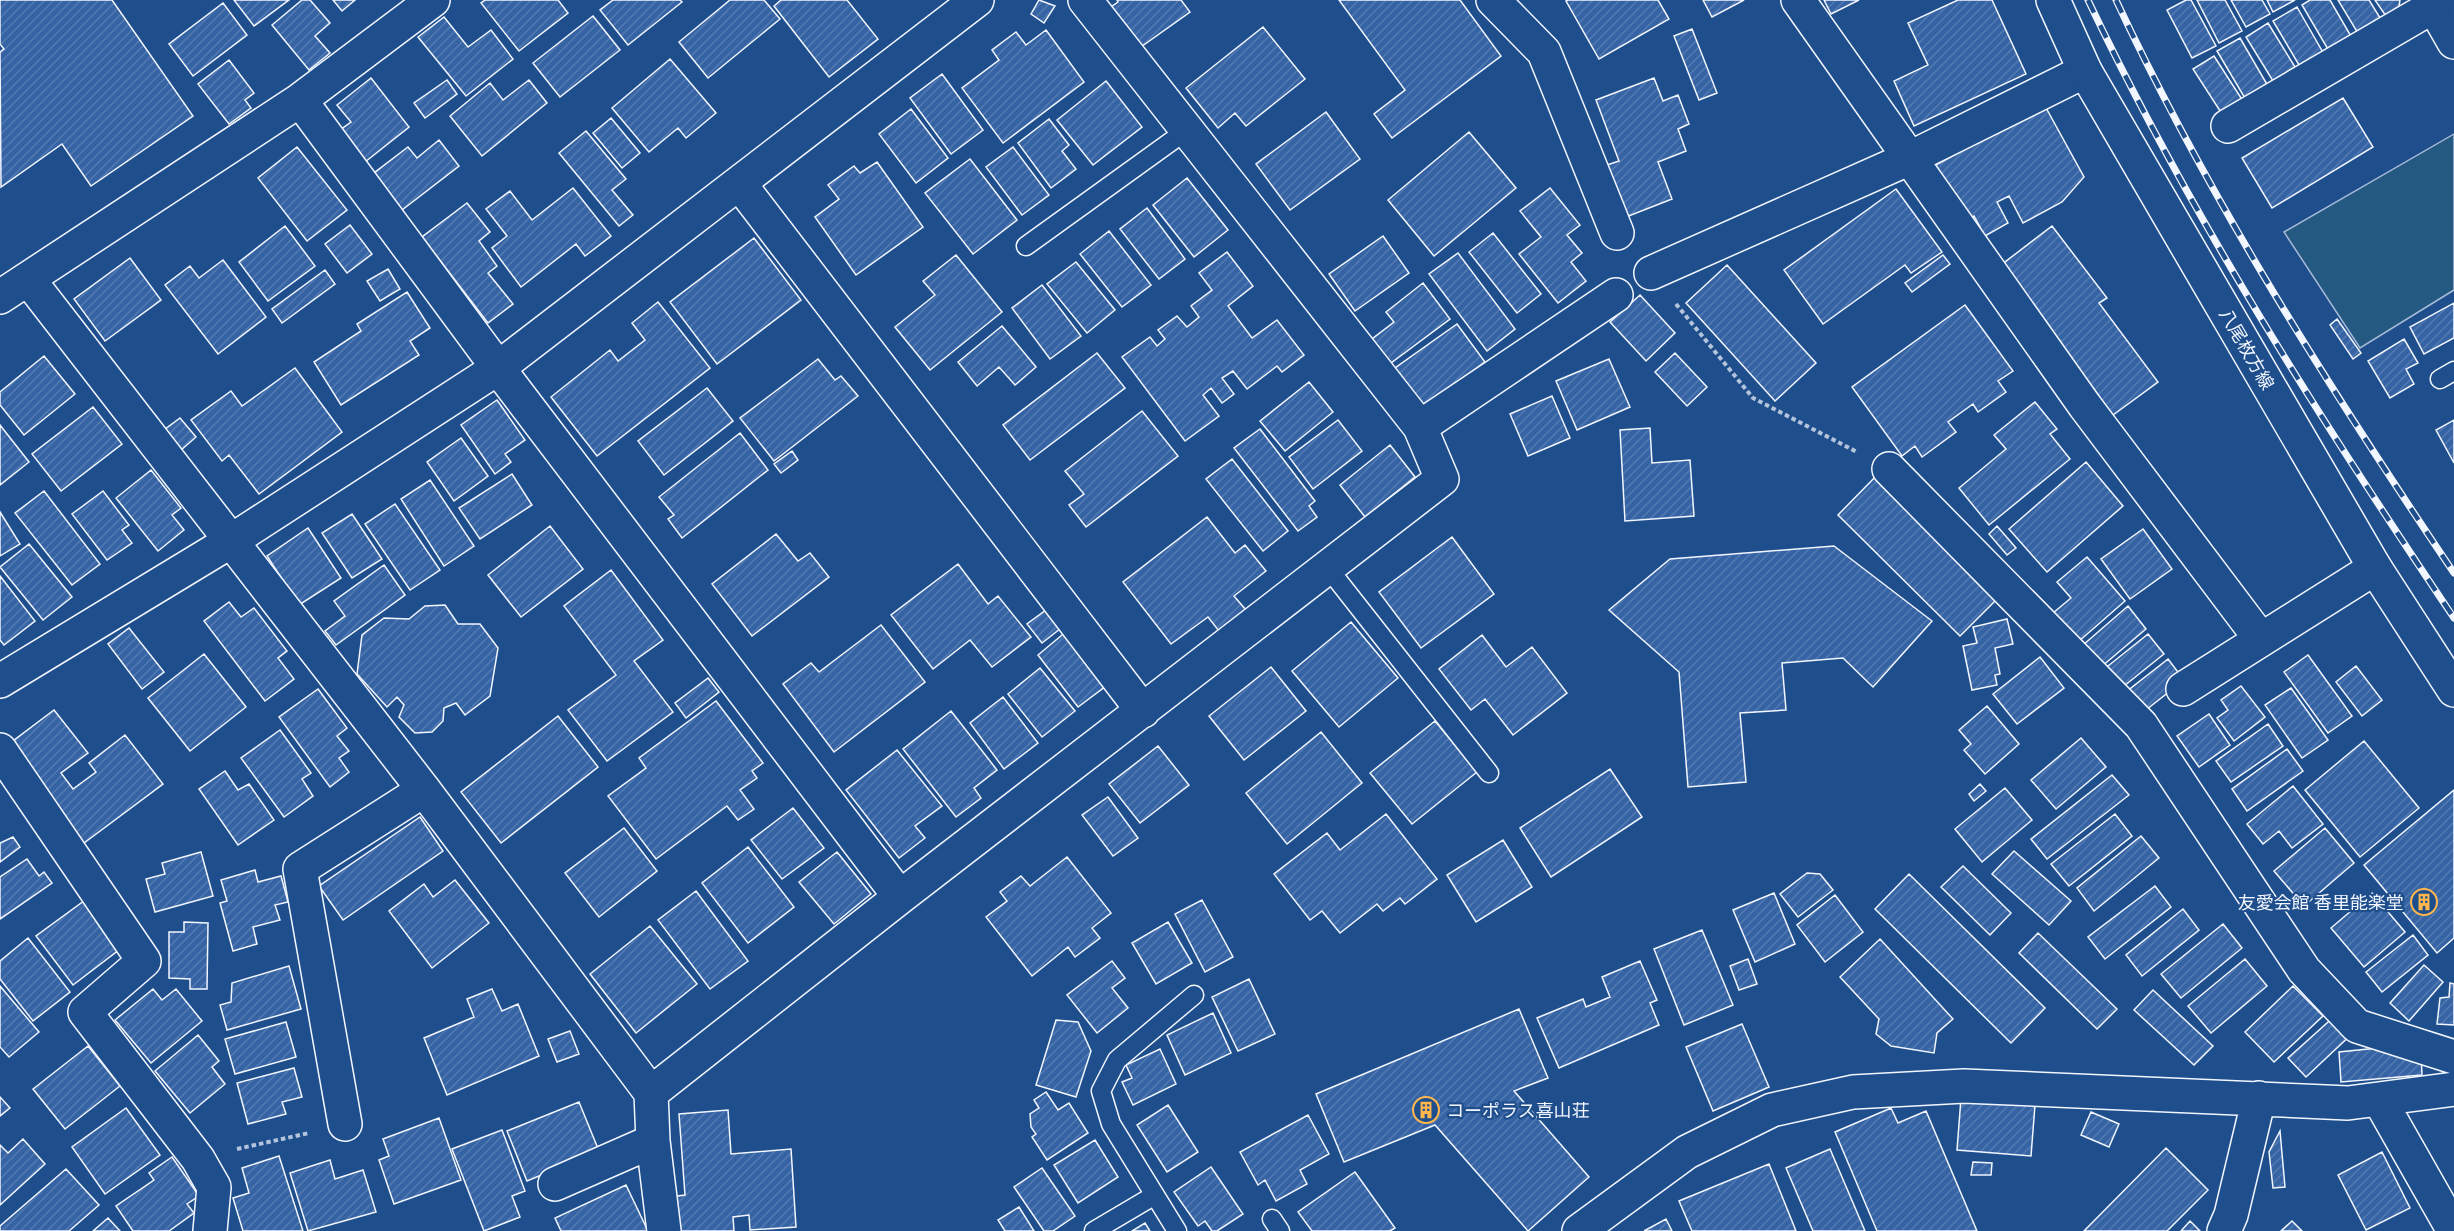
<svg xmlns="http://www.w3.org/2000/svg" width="2454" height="1231" font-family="'Public Sans','Noto Sans JP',sans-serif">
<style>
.park{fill:#245a82;stroke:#a8bbd7;stroke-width:1.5}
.building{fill:url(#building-hatch);stroke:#f2f6ff;stroke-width:1.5}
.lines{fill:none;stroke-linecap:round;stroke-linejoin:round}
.lane-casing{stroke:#f2f6ff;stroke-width:21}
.street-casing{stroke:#f2f6ff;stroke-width:36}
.primary-casing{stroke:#f2f6ff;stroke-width:36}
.path{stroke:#b3c4dc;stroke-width:4;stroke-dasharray:4.5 3;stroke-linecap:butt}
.lane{stroke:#1f4e8c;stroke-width:18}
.street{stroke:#1f4e8c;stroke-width:33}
.primary{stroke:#1f4e8c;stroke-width:33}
.rail-casing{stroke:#f2f6ff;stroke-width:7}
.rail{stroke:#1f4e8c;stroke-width:4.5;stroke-dasharray:14;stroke-linecap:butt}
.labels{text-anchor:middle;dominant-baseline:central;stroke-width:4.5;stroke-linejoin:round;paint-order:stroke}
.street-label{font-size:18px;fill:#f2f6ff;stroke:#1f4e8c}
.poi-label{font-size:18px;fill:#f2f6ff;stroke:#1f4e8c;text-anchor:end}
</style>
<defs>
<pattern id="building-hatch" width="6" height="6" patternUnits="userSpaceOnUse" patternTransform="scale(1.5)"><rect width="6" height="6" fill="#3563a3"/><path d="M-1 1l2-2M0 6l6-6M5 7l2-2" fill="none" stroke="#537ab1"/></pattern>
</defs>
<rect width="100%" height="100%" fill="#1f4e8c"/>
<!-- park -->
<path class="park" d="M2454 134V290L2360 348 2284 232Z"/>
<!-- building -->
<path class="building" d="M0 0H112L193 116 91 186 62 144 1 187 0 52 4 49 0 44Z
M234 0H289L254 26Z
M302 0H310L330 23 315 36 330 53 309 70 272 25Z
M333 0H355L342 11Z
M485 0H558L568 13 519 51 481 3Z
M613 0H680L682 2 628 45 600 10Z
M730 0H764L780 19 708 78 679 42Z
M781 0H847L878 39 829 77 774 6Z
M1039 0 1055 6 1044 23 1031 14Z
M1117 0H1181L1190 12 1138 49 1108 9 1118 2Z
M1339 0H1460L1501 56 1392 138 1374 114 1405 90Z
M1568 0H1658L1669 19 1599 59 1566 1Z
M1703 0H1744L1712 17Z
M1824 0H1859L1831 14Z
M1958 0H1992L2026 74 1914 126 1894 81 1928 65 1908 23Z
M2186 0H2191L2216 46 2192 58 2167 10Z
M2197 0H2225L2242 31 2219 43Z
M2231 0H2262L2270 14 2246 27Z
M2267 0H2295L2273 12Z
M2310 0H2330L2352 38 2329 51 2302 5Z
M2338 0H2369L2382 21 2359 35Z
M2375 0H2400L2398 13 2388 19Z
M223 3 247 35 193 76 169 44Z
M2297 7 2325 56 2302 70 2273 21Z
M593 16 620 50 560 97 533 63Z
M444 17 468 47 491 30 513 59 466 96 418 37Z
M2268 23 2295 67 2273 81 2246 37Z
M1263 27 1305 79 1246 126 1235 113 1218 128 1186 88Z
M1692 29 1717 93 1699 100 1674 36Z
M1046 30 1084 82 1003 143 962 88 999 60 992 50 1016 32 1026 45Z
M2240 38 2268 86 2246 100 2217 51Z
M2214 56 2243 101 2222 114 2193 69Z
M670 59 716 113 686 138 678 128 649 152 612 108Z
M229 60 254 93 245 100 251 108 229 124 198 84Z
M942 74 983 130 951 154 910 98Z
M371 78 409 127 365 162 340 130 351 122 337 105Z
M1654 78 1663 101 1678 95 1689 124 1678 129 1686 151 1658 162 1672 199 1626 217 1607 165 1619 161 1596 100Z
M447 80 457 94 425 118 414 103Z
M529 80 547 103 482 156 450 116 490 83 503 100Z
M1106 81 1142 127 1093 165 1057 120Z
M2343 98 2373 147 2272 208 2242 158Z
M2045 106 2084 177 2062 202 2023 223 2009 196 1997 202 2008 223 1985 236 1974 216 1962 222 1932 167Z
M911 109 948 158 916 183 879 134Z
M1326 112 1360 159 1290 210 1256 164Z
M611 118 640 153 622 168 593 133Z
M1049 119 1069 145 1062 151 1076 169 1051 188 1018 143Z
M586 131 626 179 612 190 633 215 619 226 559 153Z
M1469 132 1516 188 1434 256 1388 200Z
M439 140 459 166 402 210 374 173 408 147 417 158Z
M297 147 347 210 307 241 258 178Z
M1013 147 1049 195 1022 215 986 167Z
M970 159 1017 220 973 254 925 193Z
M877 162 923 227 856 275 815 217 839 199 828 185 854 166 860 173Z
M1187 178 1228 230 1194 257 1153 205Z
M573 188 611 236 585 256 576 244 521 287 492 248 507 236 486 209 510 191 532 220Z
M1550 188 1580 225 1567 235 1582 253 1571 262 1586 281 1558 303 1519 254 1541 237 1520 211Z
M1896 189 1942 252 1911 273 1905 265 1823 324 1784 270Z
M467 203 490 232 479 241 497 266 488 273 513 304 488 323 422 237Z
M1147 208 1185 259 1159 279 1120 229Z
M350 225 372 254 347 273 325 244Z
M285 226 315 266 268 301 239 262Z
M2052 226 2107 298 2099 303 2158 382 2113 415 2001 265Z
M1109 231 1151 285 1122 307 1080 254Z
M1493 233 1541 294 1517 313 1469 252Z
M1383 236 1409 273 1355 311 1329 274Z
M754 238 801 300 717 364 670 302Z
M1227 252 1253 286 1228 306 1252 338 1277 320 1304 355 1282 372 1277 366 1247 389 1233 371 1222 378 1234 394 1222 403 1211 388 1203 395 1219 416 1185 441 1122 357 1150 337 1157 346 1165 339 1158 330 1177 316 1187 327 1199 317 1191 306 1212 290 1199 273Z
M1458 253 1515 329 1487 351 1429 274Z
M956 255 1002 312 930 370 895 327 935 295 923 281Z
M1943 255 1950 264 1912 292 1905 283Z
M130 258 161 300 105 341 74 299Z
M223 260 266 317 218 354 165 285 190 266 199 278Z
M1076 262 1115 310 1087 333 1047 284Z
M1727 265 1816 363 1775 401 1686 303Z
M388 269 400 289 380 301 367 281Z
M325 270 335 284 282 323 272 309Z
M1423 283 1450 319 1391 363 1372 339 1394 322 1386 312Z
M1042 285 1081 336 1050 359 1012 308Z
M407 292 430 328 410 341 419 355 341 405 314 362 361 331 357 324Z
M1640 295 1675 333 1646 361 1610 322Z
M658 302 710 368 597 456 551 397 610 350 618 361 645 340 632 323Z
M2454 303V338L2424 354 2410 327Z
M1965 305 2013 371 1998 381 2006 392 1978 412 1973 404 1948 422 1956 432 1922 457 1915 446 1902 456 1852 387Z
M2337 319 2361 353 2353 359 2330 325Z
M1457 324 1485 362 1423 407 1395 368Z
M1002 326 1036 367 1015 385 999 367 977 386 958 362Z
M2404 339 2418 363 2406 369 2414 384 2390 398 2368 361Z
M1097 353 1125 388 1030 460 1003 425Z
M1675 353 1707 387 1687 406 1655 372Z
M44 356 75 394 24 435 0 405V392Z
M818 359 835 380 841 376 858 396 774 461 740 418Z
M1609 359 1630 407 1577 430 1556 381Z
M295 368 342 432 259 494 229 455 222 461 191 420 231 391 242 406Z
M1309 382 1333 412 1285 451 1260 421Z
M707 388 733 421 664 475 638 441Z
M1552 396 1570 438 1528 456 1510 414Z
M497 400 525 440 505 454 511 462 495 474 461 425Z
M2035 402 2057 429 2050 434 2070 459 1989 525 1959 488 2006 449 1994 435Z
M93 407 122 444 61 491 32 454Z
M1142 411 1178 456 1086 527 1069 505 1084 494 1065 471Z
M180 418 196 437 180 451 164 430Z
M1338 420 1362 451 1313 489 1289 457Z
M2454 420V463L2436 430Z
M0 425 29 462 0 485Z
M1650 428 1652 463 1690 460 1694 516 1625 521 1620 430Z
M1260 429 1315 501 1309 506 1317 517 1298 531 1234 448Z
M740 433 768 470 682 538 668 519 674 515 659 497Z
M461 438 488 476 454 501 427 462Z
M1390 445 1415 477 1365 517 1340 485Z
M792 451 798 460 781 473 774 464Z
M1232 459 1288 531 1263 551 1206 479Z
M2086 462 2123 506 2047 572 2009 529Z
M151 470 181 508 172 515 184 530 158 551 116 498Z
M1879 473 2001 595 1960 636 1838 515Z
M512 474 532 505 480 539 459 508Z
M430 480 474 546 444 566 401 499Z
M44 491 100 564 72 585 15 513Z
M103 491 129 525 122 530 132 543 107 560 72 514Z
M395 504 440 570 410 590 365 524Z
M0 512 20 544 0 556Z
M352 514 382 559 352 578 322 533Z
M1207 517 1235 553 1245 545 1266 571 1234 596 1246 610 1219 631 1208 617 1171 644 1123 582Z
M550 526 583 569 521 617 488 575Z
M1997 526 2016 548 2007 555 1989 534Z
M308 528 341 578 299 605 267 556Z
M2143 529 2172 569 2130 599 2101 559Z
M776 534 798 561 810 553 829 577 752 636 712 584Z
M1452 537 1494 594 1421 648 1379 592Z
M29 544 72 597 43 620 0 567Z
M1834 546 1932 621 1873 687 1843 658 1782 663 1786 710 1740 713 1746 782 1688 787 1679 672 1609 610 1670 559Z
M2087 557 2125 601 2078 642 2053 613 2071 598 2057 582Z
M958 564 988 604 998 596 1031 637 992 667 970 640 933 669 891 615Z
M384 565 405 595 336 645 325 631 345 616 334 601Z
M611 570 663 640 634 661 673 712 607 761 568 710 616 675 564 606Z
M0 576 35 621 4 645 0 640Z
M229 602 241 617 254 608 287 651 278 658 294 679 265 701 204 621Z
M445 605 458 624H480L498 648 490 696 465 715 456 703 444 708 443 721 432 732 415 733 399 717 404 705 397 697 387 707 357 674 362 635 384 618 409 619 425 606Z
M2128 606 2146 629 2101 667 2083 645Z
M1050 607 1065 625 1042 643 1027 624Z
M2007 619 2013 644 1995 648 2000 674 1995 675 1997 685 1972 690 1963 646 1977 643 1973 627Z
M1351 622 1398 678 1339 727 1292 671Z
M881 625 925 682 834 752 783 684 811 663 819 672Z
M129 628 164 672 142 689 108 644Z
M1068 630 1110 683 1078 707 1038 655Z
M2148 634 2164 654 2119 690 2103 670Z
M1482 635 1506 667 1532 647 1567 693 1513 735 1485 699 1471 710 1439 669Z
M204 654 246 707 190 751 148 698Z
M2308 655 2352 716 2328 733 2284 672Z
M2040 657 2064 688 2017 724 1993 694Z
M2168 659 2184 680 2142 713 2126 692Z
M2356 666 2382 700 2362 716 2336 682Z
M1271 667 1306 711 1244 760 1209 716Z
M1040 668 1075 711 1042 737 1008 694Z
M708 678 719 692 686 718 675 703Z
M2241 686 2265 717 2234 741 2217 718 2228 710 2221 700Z
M2291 688 2328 740 2302 758 2265 705Z
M318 689 347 728 337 736 349 751 339 758 349 772 330 787 279 717Z
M1003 697 1038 743 1004 769 970 723Z
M716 701 763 763 752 771 757 778 740 790 754 809 738 820 727 806 656 859 608 796 646 768 639 758Z
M1987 706 2019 744 1985 774 1964 750 1971 744 1959 730Z
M54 710 88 753 61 773 73 789 96 772 89 763 125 735 163 784 84 843 9 744Z
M951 711 997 770 974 788 981 798 956 817 903 749Z
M2209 714 2230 745 2199 767 2177 736Z
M558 716 598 767 501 843 461 792Z
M1435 721 1477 772 1412 824 1370 773Z
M2268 724 2283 746 2231 782 2216 761Z
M280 730 311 773 302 779 313 796 284 817 241 758Z
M1321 732 1362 783 1287 844 1246 793Z
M2081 738 2106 767 2056 809 2031 780Z
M2364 741 2419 808 2360 857 2305 790Z
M1158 746 1189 785 1140 823 1109 784Z
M2287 749 2303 771 2247 811 2232 789Z
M897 750 942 806 915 826 925 838 899 858 846 790Z
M1610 769 1642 817 1551 877 1520 828Z
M225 771 238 790 249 784 274 820 238 845 199 789Z
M2112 775 2129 795 2047 859 2031 839Z
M1980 784 1986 791 1974 801 1969 794Z
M2293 786 2323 824 2292 848 2279 831 2263 844 2247 824Z
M2005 788 2032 820 1982 862 1955 829Z
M2454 790V938L2437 953 2364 865Z
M1108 797 1138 838 1113 856 1082 815Z
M793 808 824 848 782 879 751 840Z
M1386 814 1437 879 1405 904 1400 898 1383 911 1377 904 1340 933 1322 911 1310 920 1274 874 1327 833 1340 850Z
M2115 814 2132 836 2069 886 2051 864Z
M420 817 443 851 343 920 319 886Z
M624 828 657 871 599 917 565 873Z
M2325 828 2354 863 2304 906 2274 871Z
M2141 836 2159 858 2094 911 2077 888Z
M13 837 20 847 0 862V843Z
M1503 840 1532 887 1476 922 1447 875Z
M748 847 794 907 748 943 702 883Z
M2014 851 2071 901 2049 925 1992 874Z
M201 852 213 896 155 912 146 879 165 874 162 863Z
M837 852 871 894 834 924 799 882Z
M1067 857 1111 913 1092 928 1100 938 1075 957 1068 947 1032 976 986 917 1007 901 1000 892 1021 876 1030 886Z
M27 859 39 876 44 872 52 883 0 919V877Z
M1963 866 2011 913 1990 935 1941 887Z
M255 870 258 882 281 876 288 902 275 905 280 920 253 927 257 944 233 951 220 903 227 901 221 880Z
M1807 873 1820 874 1833 890 1798 917 1780 894Z
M1909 874 2045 1008 2011 1043 1875 909Z
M455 880 489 923 432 968 389 911 424 884 433 897Z
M2155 886 2171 907 2105 959 2088 937Z
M696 891 748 961 710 989 658 920Z
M1774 893 1795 944 1755 962 1733 910Z
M2372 893 2405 932 2364 967 2331 928Z
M1835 895 1863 932 1825 962 1797 925Z
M88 898 124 946 73 985 36 936Z
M1202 900 1233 957 1205 972 1175 914Z
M2183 909 2199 930 2142 976 2126 955Z
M184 922 208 923 207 989H190V979L169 978V932H184Z
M1168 922 1192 963 1156 984 1132 943Z
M2223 924 2242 948 2181 998 2161 974Z
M650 926 697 984 636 1033 590 974Z
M1702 930 1733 1005 1684 1025 1654 949Z
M2038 933 2117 1009 2097 1029 2019 953Z
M2413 935 2428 955 2382 992 2366 972Z
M28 938 70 992 33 1021 0 979V961Z
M1880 939 1953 1019 1937 1033 1934 1053 1891 1046 1876 1034 1879 1019 1840 977Z
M1748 959 1757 984 1739 990 1730 966Z
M2245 959 2267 986 2211 1033 2188 1006Z
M1112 961 1125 978 1112 988 1128 1008 1097 1033 1067 995Z
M1640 961 1657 1000 1650 1003 1659 1025 1559 1068 1537 1018 1583 999 1586 1007 1610 997 1602 977Z
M2424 965 2443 982 2409 1021 2390 1003Z
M289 966 301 1009 227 1030 220 1005 231 1002 232 983Z
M1249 979 1275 1034 1238 1051 1212 997Z
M2450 983 2454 984V1025L2437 1024 2440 998 2449 997Z
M0 986 39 1032 9 1057 0 1047Z
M2293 986 2323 1016 2274 1062 2245 1032Z
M153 989 162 1000 176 989 202 1021 151 1063 115 1020Z
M492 989 502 1011 518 1004 539 1056 447 1095 424 1038 474 1017 467 999Z
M2153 990 2213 1046 2194 1065 2134 1010Z
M1519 1009 1548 1078 1514 1091 1589 1177 1528 1231 1435 1125 1344 1162 1316 1094Z
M1213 1013 1231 1053 1185 1075 1167 1035Z
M2337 1014 2354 1032 2306 1077 2288 1058Z
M1056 1020 1078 1022 1091 1051 1076 1097 1036 1085Z
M286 1022 296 1057 235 1074 225 1039Z
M1742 1024 1769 1087 1713 1111 1686 1047Z
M570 1031 579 1054 557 1062 548 1039Z
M198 1035 219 1061 212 1067 225 1084 190 1113 155 1071Z
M88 1046 120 1086 65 1129 33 1089Z
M2398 1046 2421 1053 2422 1075 2341 1082 2339 1052Z
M1160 1049 1176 1084 1133 1105 1122 1082 1132 1078 1126 1065Z
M294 1068 302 1097 282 1102 286 1114 248 1124 237 1083Z
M1046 1092 1058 1110 1069 1103 1088 1133 1047 1160 1032 1137 1036 1134 1031 1127 1030 1114 1039 1108 1034 1100Z
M0 1097 10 1108 0 1116Z
M1961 1098 2035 1105 2031 1156 1957 1150Z
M579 1102 599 1151 527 1181 507 1131Z
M1168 1105 1198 1152 1167 1172 1137 1125Z
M126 1108 160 1155 105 1194 72 1147Z
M1891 1108 1898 1123 1926 1111 1977 1231H1877L1835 1132Z
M728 1110 731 1154 791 1149 796 1227 750 1230 749 1215 733 1217 734 1231H673L670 1197 685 1195 679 1114Z
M2091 1112 2119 1124 2109 1147 2081 1135Z
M1308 1115 1329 1154 1300 1170 1307 1184 1276 1201 1265 1180 1258 1185 1240 1152Z
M439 1118 461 1180 394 1204 379 1160 389 1156 383 1139Z
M502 1130 525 1191 512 1196 520 1217 484 1231 452 1149Z
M2280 1131 2285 1187 2273 1188 2269 1152Z
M23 1139 45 1164 0 1205V1145L8 1153Z
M1095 1140 1118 1177 1078 1203 1054 1165Z
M2166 1148 2208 1190 2167 1231H2084Z
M1830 1149 1865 1231H1813L1786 1168Z
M2382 1152 2410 1208 2366 1230 2338 1175Z
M279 1156 303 1231H243L233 1198 249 1193 242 1168Z
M172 1157 199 1196 187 1204 194 1213 169 1231H133L116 1206 154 1180 149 1173Z
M330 1160 335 1179 363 1170 376 1212 308 1231 290 1173Z
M1973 1162 1992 1163 1991 1175H1971Z
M1769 1164 1796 1231H1692L1679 1201Z
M1211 1167 1243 1214 1217 1231H1212L1205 1221 1198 1226 1174 1192Z
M1042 1168 1075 1216 1053 1231H1044L1014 1187Z
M66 1169 99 1205 69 1231H0V1226Z
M1355 1172 1395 1228 1390 1231H1312L1298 1212Z
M626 1185 648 1231H561L555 1218Z
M1019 1207 1034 1231H1005L998 1220Z
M108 1218 120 1231H93Z
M1666 1219 1672 1231H1644Z
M2190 1221 2200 1231H2181Z
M2292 1221 2302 1231H2281Z
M1145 1223 1150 1231H1132Z"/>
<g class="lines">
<defs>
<path id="lane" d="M1026 246 1187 130
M2440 379 2454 371
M1328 568 1489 773
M1272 1219 1280 1231
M1094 1231 1155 1195
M1177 1231 1111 1124 1101 1091 1117 1060 1194 995"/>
<path id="street" d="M1493 0 1544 52 1617 233
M1798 0 2085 406 2260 638
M2430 0 2454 42
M300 100 498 368 900 897
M2228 126 2444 0
M739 183 1143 711
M1651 273 1910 158 2085 71
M29 280 424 790 651 1093 900 897 1442 479 1420 427 1085 0
M0 297 300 100 433 0
M1420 427 1616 295
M1889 469 2141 725 2304 970 2357 1026 2454 1057
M0 681 231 541 498 368 977 0
M2183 689 2375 568
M0 750 144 961 85 1012 198 1159 214 1187 210 1231
M651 1093 653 1141 664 1231
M2379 1099 2454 1231
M345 1124 300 869 424 790
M555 1184 653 1141
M1579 1231 1687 1152 1772 1110 1853 1092 1964 1086 2348 1103 2454 1089
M2224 1231 2231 1215 2259 1098"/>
<path id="primary" d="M2053 0 2085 71 2375 568 2454 690"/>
</defs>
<!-- lane casing -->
<use href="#lane" class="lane-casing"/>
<!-- street casing -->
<use href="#street" class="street-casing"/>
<!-- primary casing -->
<use href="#primary" class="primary-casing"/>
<!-- path -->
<path class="path" d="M1676 304 1753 398 1857 452
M237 1149 309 1133"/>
<!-- lane -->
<use href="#lane" class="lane"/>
<!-- street -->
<use href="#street" class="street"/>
<!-- primary -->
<use href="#primary" class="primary"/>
<defs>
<path id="rail" d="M2088 0C2191 217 2320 419 2454 618
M2116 0C2210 201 2330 389 2454 573"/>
</defs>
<!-- rail casing -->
<use href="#rail" class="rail-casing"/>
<!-- rail -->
<use href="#rail" class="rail"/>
</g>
<!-- icons -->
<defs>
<symbol id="building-ring" viewBox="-11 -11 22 22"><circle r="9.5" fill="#1f4e8c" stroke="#ffb74d" stroke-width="1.5"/><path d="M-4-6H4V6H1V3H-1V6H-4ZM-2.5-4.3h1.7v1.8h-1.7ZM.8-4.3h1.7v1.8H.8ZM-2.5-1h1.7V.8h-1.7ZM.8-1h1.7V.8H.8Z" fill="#ffb74d"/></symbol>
</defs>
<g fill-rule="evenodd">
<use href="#building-ring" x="2409" y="887" width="30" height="30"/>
<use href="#building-ring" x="1411" y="1095" width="30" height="30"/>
</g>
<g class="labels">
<!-- street labels -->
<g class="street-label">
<text transform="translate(2247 349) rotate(60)">八尾枚方線</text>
</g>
<!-- poi labels -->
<g class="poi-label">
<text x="2404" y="902">友愛会館 香里能楽堂</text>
<text x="1446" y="1110" text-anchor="start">コーポラス喜山荘</text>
</g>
</g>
</svg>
